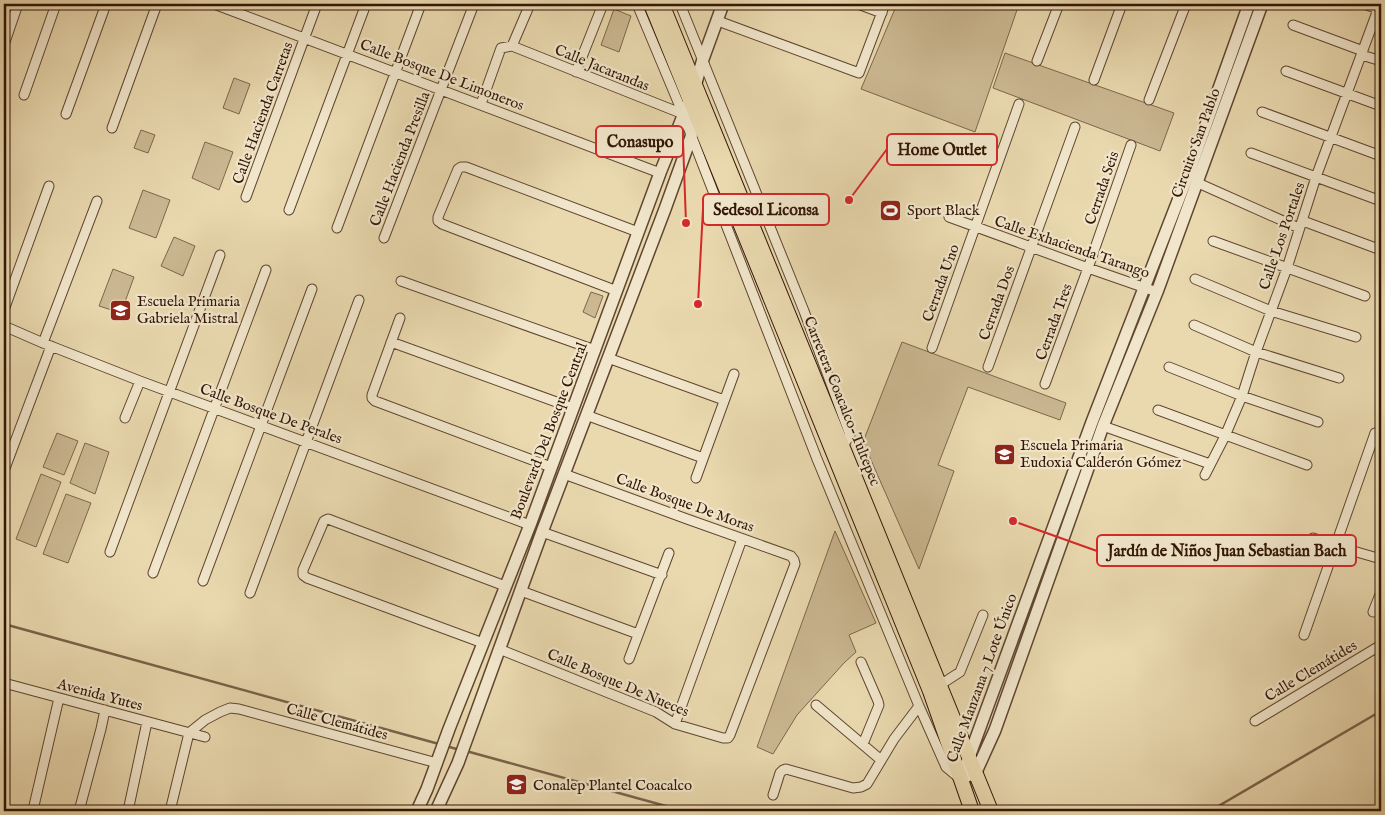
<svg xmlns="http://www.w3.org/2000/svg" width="1385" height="815" font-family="'IM FELL English',serif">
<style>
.green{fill:#cbb892;stroke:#7e664c}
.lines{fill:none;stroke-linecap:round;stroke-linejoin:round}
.stream{stroke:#7a6249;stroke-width:2.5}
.minor-casing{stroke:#5f4630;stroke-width:11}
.tertiary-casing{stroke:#5f4630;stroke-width:14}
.primary-casing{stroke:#311506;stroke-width:16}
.minor{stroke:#f1e6cb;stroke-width:9}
.tertiary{stroke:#f1e6cb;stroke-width:11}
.primary{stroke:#ead9af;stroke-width:14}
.labels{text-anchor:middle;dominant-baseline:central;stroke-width:4.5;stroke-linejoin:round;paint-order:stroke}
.street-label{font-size:15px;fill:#311506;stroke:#f1e6cb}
.poi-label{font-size:15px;fill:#311506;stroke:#f1e6cb;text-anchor:start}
.leader{fill:none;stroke:#d62828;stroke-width:2}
.callout-dot{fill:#d62828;stroke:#f1e6cb;stroke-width:2}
.callout{fill:#f1e6cb;stroke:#d62828;stroke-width:2}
.callout-label{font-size:16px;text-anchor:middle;font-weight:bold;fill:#311506}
</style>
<rect width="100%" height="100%" fill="#ead9af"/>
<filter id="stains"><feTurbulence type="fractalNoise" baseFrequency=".004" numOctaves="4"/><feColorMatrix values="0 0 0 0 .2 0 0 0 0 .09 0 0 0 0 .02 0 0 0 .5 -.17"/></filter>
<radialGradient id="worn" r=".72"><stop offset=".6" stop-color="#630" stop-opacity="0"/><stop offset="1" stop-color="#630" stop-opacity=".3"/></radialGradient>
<!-- green -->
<path class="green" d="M897 4H1019L975 132 861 89Z
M614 9 631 16 619 52 601 45Z
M1005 53 1174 113 1160 151 993 88Z
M234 78 250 84 239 114 223 108Z
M141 130 155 135 148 153 134 148Z
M205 142 233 152 219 190 192 178Z
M143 190 170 200 156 238 129 228Z
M174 237 195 246 183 276 161 266Z
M113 269 134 277 121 313 99 306Z
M591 292 603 296 595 318 583 312Z
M902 342 1066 403 1060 420 968 387 938 465 954 471 919 569 863 442Z
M57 433 78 441 64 475 43 467Z
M85 443 109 452 95 494 70 483Z
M41 474 61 482 36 547 16 539Z
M66 494 91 503 68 563 43 554Z
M835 531 876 623 849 635 856 652 844 663 797 715 773 754 757 747Z"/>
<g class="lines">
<!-- stream -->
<path class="stream" d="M4 624 439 744
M446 746 460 750
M466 751 684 811
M1210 811 1381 711"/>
<defs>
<path id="minor" d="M214 4 660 173
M637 4 683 114 817 459 919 706 946 767 958 777
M680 4 804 311 850 435 843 446
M858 4 882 13
M1364 4 1381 10
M718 21 859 73 885 4
M1293 25 1363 51
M4 45 18 4
M512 46 683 114
M512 46 530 4
M1362 55 1381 61
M1037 61 1059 4
M1286 71 1381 106
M576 72 603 4
M1094 80 1122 4
M24 95 56 4
M1149 100 1186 4
M481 104 501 48 512 46
M1262 112 1381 156
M66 114 106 4
M112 128 157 4
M1251 153 1381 201
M1198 183 1299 228
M246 197 317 4
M289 210 366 4
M949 217 1088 268 1157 292
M1303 221 1381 250
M337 228 421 4
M384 238 474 4
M1213 241 1365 296
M1195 279 1271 311 1356 337
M401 281 595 350
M617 291 442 224 438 221V217L458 169 461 167H466L638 232
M4 310 49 186
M400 318 372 395V398L375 401 551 467
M1194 325 1256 352 1339 378
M4 326 43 343 140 381 530 525
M391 342 573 408
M43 343 97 201
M932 348 1019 104
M608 358 724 400
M988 367 1075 127
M1169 367 1242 396 1318 422
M1045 384 1088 268 1131 145
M1158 410 1307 465
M586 415 703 458
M125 418 140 381
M1103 426 1210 464
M4 471 51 346
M1205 475 1225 436 1242 396 1256 352 1287 268 1316 177 1380 4
M696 478 734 374
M542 532 662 575
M1313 538 1336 546 1381 559
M110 552 220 255
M153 573 266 270
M203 581 312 289
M521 591 638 634
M250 593 359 300
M1373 612 1381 592
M1304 635 1375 433
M483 643 307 578 303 575V570L324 521 328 519 505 586
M499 649 656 712 675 724 723 738H728L730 735 795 564 794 560 791 556 687 519 564 474
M629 659 669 553
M861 662 878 701 879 705 863 744
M4 683 205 737
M940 685 960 672 983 615
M816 705 881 760
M1255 721 1381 645
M675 724 742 539
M773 795 780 773 783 770 786 769 853 788 861 787 867 784 894 739 919 706
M33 810 59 698
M79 811 101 729 105 710
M128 811 147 722
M170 811 189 733 205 720 220 712 230 708 239 709 437 763"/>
<path id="tertiary" d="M961 779 976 772 995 730 1103 426 1157 292 1262 4
M961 779 1092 422 1188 175 1249 4
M417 811 427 789 449 729 530 525 660 173 695 86 703 59 723 4
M436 811 458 763 542 532 665 209 691 137 695 112"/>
<path id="primary" d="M651 4 930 691 972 811
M662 4 991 811"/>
</defs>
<!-- minor casing -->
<use href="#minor" class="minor-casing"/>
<!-- tertiary casing -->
<use href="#tertiary" class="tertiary-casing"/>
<!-- primary casing -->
<use href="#primary" class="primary-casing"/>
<!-- minor -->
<use href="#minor" class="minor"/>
<!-- tertiary -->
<use href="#tertiary" class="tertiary"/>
<!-- primary -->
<use href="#primary" class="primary"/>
</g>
<!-- icons -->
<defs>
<symbol id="stadium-square" viewBox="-11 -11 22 22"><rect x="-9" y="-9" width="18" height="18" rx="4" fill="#8f2418" stroke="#f1e6cb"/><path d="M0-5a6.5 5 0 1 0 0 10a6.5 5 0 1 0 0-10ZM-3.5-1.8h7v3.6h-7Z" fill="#fff"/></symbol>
<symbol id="school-square" viewBox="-11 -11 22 22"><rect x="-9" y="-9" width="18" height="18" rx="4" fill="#8f2418" stroke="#f1e6cb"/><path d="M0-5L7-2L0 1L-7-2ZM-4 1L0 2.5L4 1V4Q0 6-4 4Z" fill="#fff"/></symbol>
</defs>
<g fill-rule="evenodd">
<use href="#stadium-square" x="878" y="198" width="25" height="25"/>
<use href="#school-square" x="108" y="298" width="25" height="25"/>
<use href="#school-square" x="992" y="442" width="25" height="25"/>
<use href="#school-square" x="504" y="772" width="25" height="25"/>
</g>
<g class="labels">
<!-- street labels -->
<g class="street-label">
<text transform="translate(602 68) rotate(22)">Calle Jacarandas</text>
<text transform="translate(442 75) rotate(21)">Calle Bosque De Limoneros</text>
<text transform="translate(263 113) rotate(-70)">Calle Hacienda Carretas</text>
<text transform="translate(1196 143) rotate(-70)">Circuito San Pablo</text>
<text transform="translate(400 159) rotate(-69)">Calle Hacienda Presilla</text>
<text transform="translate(1102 188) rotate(-71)">Cerrada Seis</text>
<text transform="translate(1282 236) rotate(-71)">Calle Los Portales</text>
<text transform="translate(1072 247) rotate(19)">Calle Exhacienda Tarango</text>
<text transform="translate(941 283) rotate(-70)">Cerrada Uno</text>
<text transform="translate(997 303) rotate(-70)">Cerrada Dos</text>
<text transform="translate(1054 322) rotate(-70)">Cerrada Tres</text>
<text transform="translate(842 401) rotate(68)">Carretera Coacalco-Tultepec</text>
<text transform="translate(271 414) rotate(20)">Calle Bosque De Perales</text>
<text transform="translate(549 431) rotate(-69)">Boulevard Del Bosque Central</text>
<text transform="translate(685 503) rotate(20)">Calle Bosque De Moras</text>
<text transform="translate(1311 671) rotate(-31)">Calle Clemátides</text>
<text transform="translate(982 678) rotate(-70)">Calle Manzana 7 Lote Único</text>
<text transform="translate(618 683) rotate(23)">Calle Bosque De Nueces</text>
<text transform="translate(100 695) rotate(15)">Avenida Yutes</text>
<text transform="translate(337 722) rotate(15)">Calle Clemátides</text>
</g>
<!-- poi labels -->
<g class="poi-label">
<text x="907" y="210">Sport Black</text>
<text x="137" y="301">Escuela Primaria<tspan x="137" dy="17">Gabriela Mistral</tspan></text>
<text x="1020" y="445">Escuela Primaria<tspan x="1020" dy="17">Eudoxia Calderón Gómez</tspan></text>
<text x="533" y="785">Conalep Plantel Coacalco</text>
</g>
</g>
<!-- callouts -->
<path class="leader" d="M686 223L683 141M849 200L887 149M698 304L703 209M1013 521L1097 551"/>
<g class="callout-dot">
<circle cx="686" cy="223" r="5"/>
<circle cx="849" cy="200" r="5"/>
<circle cx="698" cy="304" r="5"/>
<circle cx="1013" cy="521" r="5"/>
</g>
<g class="callout">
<rect x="596" y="126" width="87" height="31" rx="5"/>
<rect x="887" y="134" width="110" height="31" rx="5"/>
<rect x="703" y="194" width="126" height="31" rx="5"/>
<rect x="1097" y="535" width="259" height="31" rx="5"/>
</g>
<g class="callout-label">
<text x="640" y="147">Conasupo</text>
<text x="942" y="155">Home Outlet</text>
<text x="766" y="215">Sedesol Liconsa</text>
<text x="1227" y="556">Jardín de Niños Juan Sebastian Bach</text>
</g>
<!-- margin -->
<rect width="1385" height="815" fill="none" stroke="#ead9af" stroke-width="20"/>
<rect x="5" y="5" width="1375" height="805" fill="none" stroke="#311506" stroke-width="2.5"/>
<rect x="10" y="10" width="1365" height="795" fill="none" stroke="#311506"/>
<rect width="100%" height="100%" filter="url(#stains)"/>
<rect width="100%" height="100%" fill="url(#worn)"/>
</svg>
